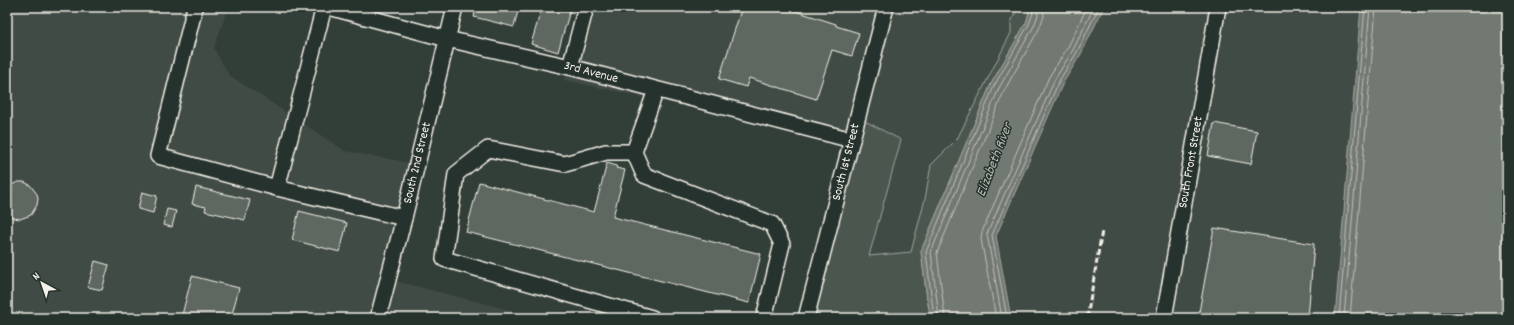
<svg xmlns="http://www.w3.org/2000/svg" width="1514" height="325" font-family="Dekko,sans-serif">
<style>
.built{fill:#404b44}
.green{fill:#4c564f;stroke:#a0a49c}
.water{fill:#727972;stroke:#a6a9a1}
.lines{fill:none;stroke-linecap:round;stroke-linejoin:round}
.shore{stroke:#c0c1b9;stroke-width:1}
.building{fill:#5f6861;stroke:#f4f1e8}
.minor-casing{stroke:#f4f1e8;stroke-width:18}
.minor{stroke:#26332d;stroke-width:15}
.rail{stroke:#f4f1e8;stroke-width:3;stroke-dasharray:6 3;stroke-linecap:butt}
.labels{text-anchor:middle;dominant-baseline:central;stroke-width:3;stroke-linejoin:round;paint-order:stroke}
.street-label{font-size:13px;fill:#f4f1e8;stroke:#26332d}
.water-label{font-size:14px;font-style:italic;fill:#babbb3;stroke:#26332d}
</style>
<rect width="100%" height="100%" fill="#323e38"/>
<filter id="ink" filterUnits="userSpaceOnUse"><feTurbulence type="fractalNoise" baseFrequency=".025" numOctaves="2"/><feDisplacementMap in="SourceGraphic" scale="8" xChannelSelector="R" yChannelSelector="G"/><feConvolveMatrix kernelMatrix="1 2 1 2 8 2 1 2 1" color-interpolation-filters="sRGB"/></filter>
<g filter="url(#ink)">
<!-- built -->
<path class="built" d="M7 7H228L214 49 229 75 345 151 416 164 388 279 541 318H7Z
M582 7H1027L921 251 869 256 901 140 855 143 564 80Z
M1104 7H1361L1335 318H1011L996 236 1063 83 1081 54Z"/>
<!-- green -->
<path class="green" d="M1018 7H1027L1029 13 1026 23 991 84 921 251 927 299 931 318H808L861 119 901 140 869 256 911 252 925 199 931 165 957 139 1011 33V22Z"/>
<!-- water -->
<path class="water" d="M1027 7H1104L1081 54 1063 83 996 236 1011 318H931L927 299 921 251 991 84 1026 23 1029 13Z
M1361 7H1507V318H1335Z"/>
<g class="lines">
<!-- shore -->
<path class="shore" d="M934 318 926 252 994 86 1029 24 1033 13 1032 7
M939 318 931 252 999 88 1034 26 1038 15 1037 7
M945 318 937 253 1004 91 1039 29 1044 16 1043 7
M996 318 981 239 982 232 1049 77 1068 47 1087 7
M1002 318 987 234 1055 79 1073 50 1094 7
M1007 318 992 235 1059 81 1077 52 1099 7
M1339 318 1365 7
M1344 318 1370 7
M1350 318 1376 7"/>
</g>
<!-- building -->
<path class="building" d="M476 7H519L514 27 474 17Z
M542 7H571L558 52 531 44Z
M742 7H783L836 24V26L859 33 852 56 832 50 816 99 749 78 746 87 719 79Z
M1214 123 1257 131 1251 164 1208 156Z
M607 163 617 166 616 168 625 170 613 217 761 254 749 303 466 232 479 182 594 212Z
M18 182H24L30 185 37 194 38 199 37 205 31 215 20 219 14 218 7 214V187Z
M196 187 250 200 245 220 205 211 206 207 192 204Z
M142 192 157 196 153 213 138 209Z
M167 209 176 211 172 227 163 225Z
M299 211 347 223 340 252 292 240Z
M1214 228 1314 244 1308 318H1198Z
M95 261 109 265 102 290 88 287Z
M192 276 239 288 231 318H193L182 315Z"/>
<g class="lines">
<defs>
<g id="minor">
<path d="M195 7 158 156 277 188 404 218"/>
<path id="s1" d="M329 7 447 39 570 67 852 140"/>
<path d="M570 67 586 7"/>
<path d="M656 90 634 152 644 175 772 224 782 244 764 318"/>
<path d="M634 152H606L565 164 488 149 456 174 444 259 652 318"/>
<path d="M277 188 324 7"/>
<path id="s2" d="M378 318 404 218 455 7"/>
<path id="s3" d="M806 318 886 7"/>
<path id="s4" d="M1164 318 1218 7"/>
</g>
</defs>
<!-- minor casing -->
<use href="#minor" class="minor-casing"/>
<!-- minor -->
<use href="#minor" class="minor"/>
<!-- rail -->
<path class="rail" d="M1087 318 1102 231"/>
</g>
</g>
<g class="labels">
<!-- street labels -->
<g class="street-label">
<text stroke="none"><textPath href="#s1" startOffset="270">3rd Avenue</textPath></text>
<text stroke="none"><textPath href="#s4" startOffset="158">South Front Street</textPath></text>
<text stroke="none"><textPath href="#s2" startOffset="160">South 2nd Street</textPath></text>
<text stroke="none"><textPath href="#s3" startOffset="161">South 1st Street</textPath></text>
</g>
<!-- water labels -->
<g class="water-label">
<text transform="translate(995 160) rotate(-69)">Elizabeth River</text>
</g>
</g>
<!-- margin -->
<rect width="1514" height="325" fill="none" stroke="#26332d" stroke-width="24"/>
<rect x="12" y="12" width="1490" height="301" fill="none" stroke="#f4f1e8" stroke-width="1.5" filter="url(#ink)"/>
<!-- north arrow -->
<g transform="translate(42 283) rotate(320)" stroke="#26332d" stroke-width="3" paint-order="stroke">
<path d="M0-3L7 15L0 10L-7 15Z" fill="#f4f1e8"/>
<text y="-6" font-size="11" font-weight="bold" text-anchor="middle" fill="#f4f1e8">N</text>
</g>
</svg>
